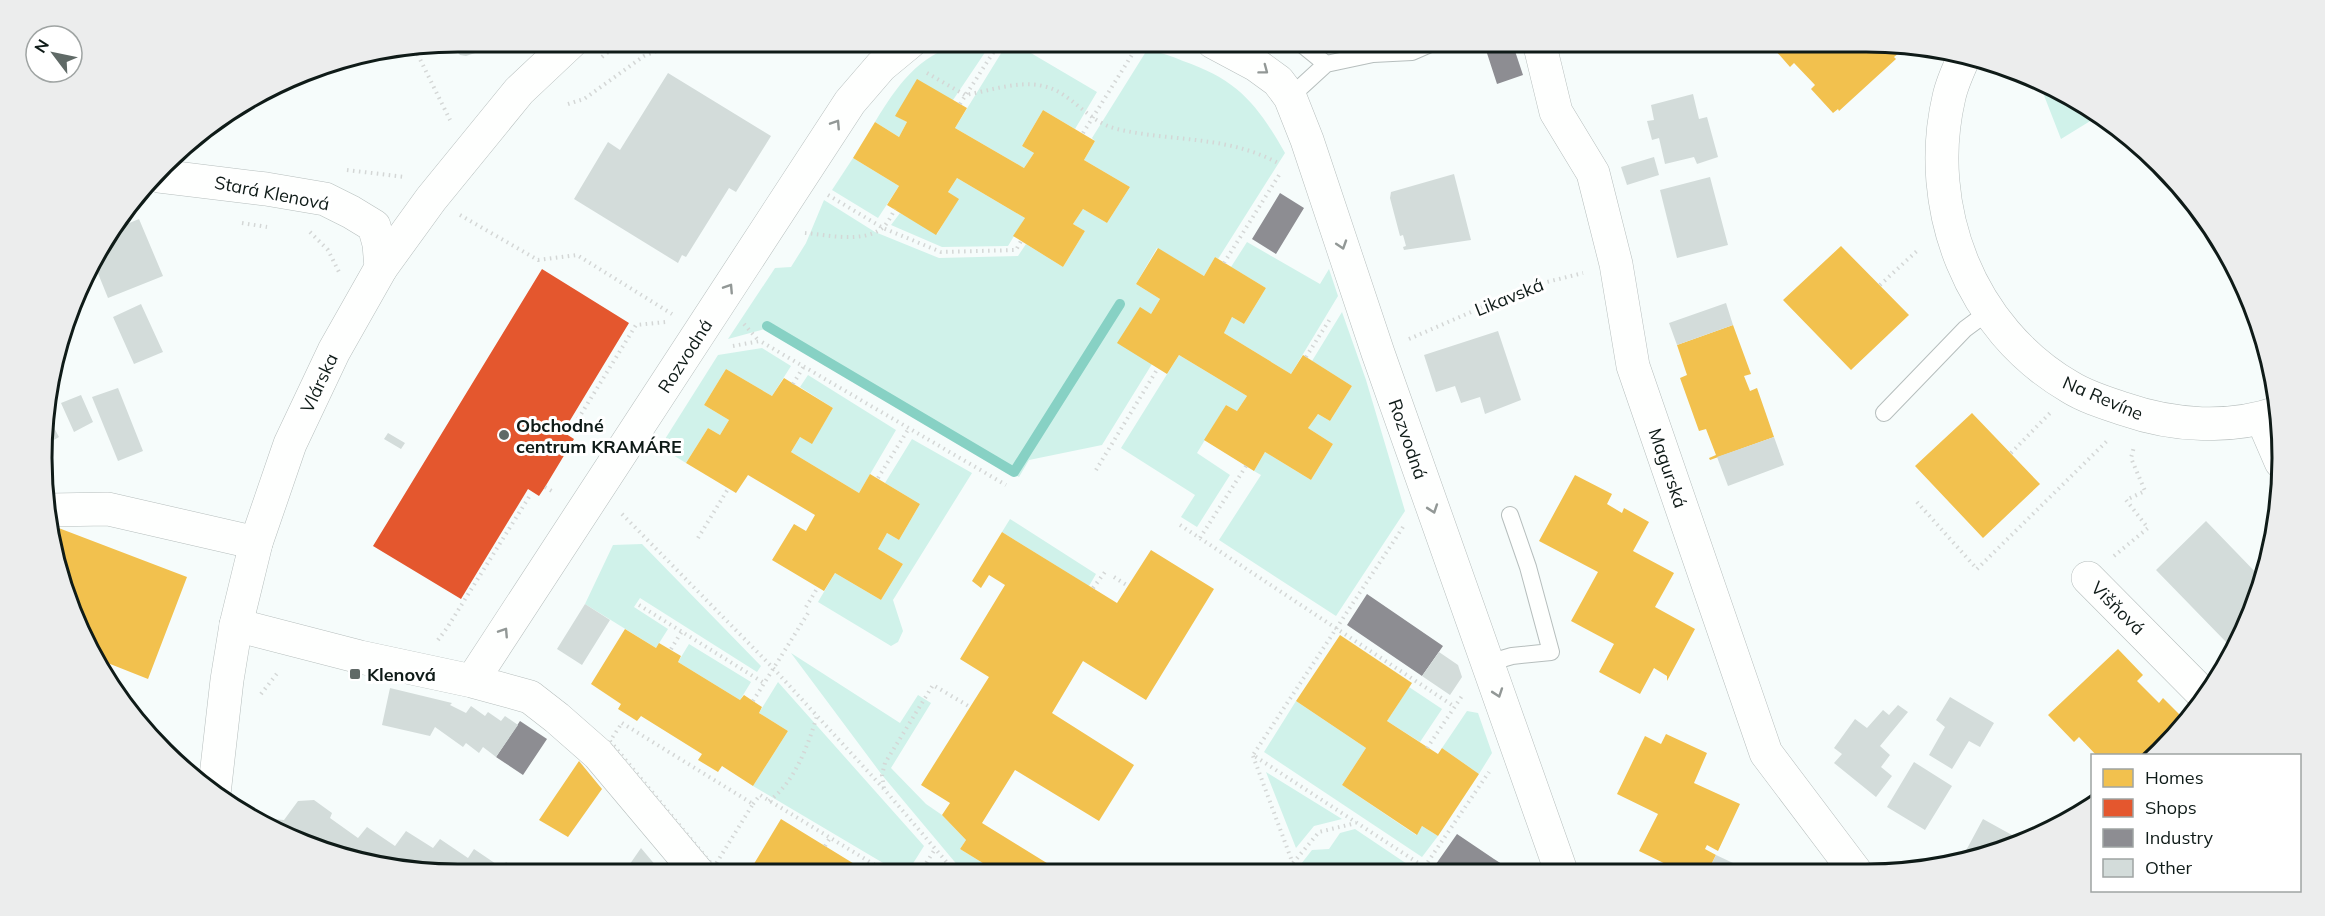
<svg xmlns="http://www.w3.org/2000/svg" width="2325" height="916" font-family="Mulish,sans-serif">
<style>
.green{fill:#d0f2ea}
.homes{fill:#f2c14e}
.shops{fill:#e4572e}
.industry{fill:#8d8d92}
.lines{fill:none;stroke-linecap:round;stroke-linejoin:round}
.stream{stroke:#87d1c4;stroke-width:10}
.building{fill:#d3dcda}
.lane-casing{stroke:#b6bebd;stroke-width:18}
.street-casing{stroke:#b6bebd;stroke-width:34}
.secondary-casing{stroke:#b6bebd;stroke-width:34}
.path{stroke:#d4d7d6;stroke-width:4;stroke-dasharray:1.5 4.5;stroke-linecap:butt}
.lane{stroke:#fefffe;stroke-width:16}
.street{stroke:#fefffe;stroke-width:33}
.secondary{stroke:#fefffe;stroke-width:33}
.oneway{stroke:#929896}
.poi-dot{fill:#606a67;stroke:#fff;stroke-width:2}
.labels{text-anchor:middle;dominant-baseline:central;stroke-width:6;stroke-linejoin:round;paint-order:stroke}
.street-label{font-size:18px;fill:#0f1b18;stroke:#fff}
.poi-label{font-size:18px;font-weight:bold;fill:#0f1b18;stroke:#fff;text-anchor:start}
.rim{fill:none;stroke:#0f1b18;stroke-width:3}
</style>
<rect width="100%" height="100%" fill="#f6fcfb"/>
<!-- green -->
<path class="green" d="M962 42H992L953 100 896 116 907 122 899 137 875 122C899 83 916 58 962 42Z
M1008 42H1012L1097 92 1075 129 1043 110 1022 146 1034 153 1024 168 955 128Z
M1147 50C1160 52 1172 56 1183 61 1238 80 1257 104 1285 153L1218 259 1215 257 1204 276 1157 248 1136 284 1160 299 1151 314 1152 364 1102 445 1029 460 1019 477 765 329 728 339 775 268 791 267 806 243 824 200 875 232 939 258 1018 256 1026 244 1063 267 1085 231 1073 224 1083 209 1107 223 1130 187 1084 160 1095 141 1092 138Z
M2038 80 2051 85 2100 115 2061 139Z
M853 158 899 186 878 218 832 190Z
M957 178 1025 218 1008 246 942 247 891 225 900 213 937 234 958 199 948 192Z
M1247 242 1320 284 1329 269 1338 296 1291 374 1224 333 1232 317 1244 324 1266 288 1231 267Z
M1342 312 1366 380 1405 511 1336 616 1219 540 1261 475 1254 471 1265 452 1311 480 1333 444 1308 428 1318 414 1330 421 1352 386 1312 361Z
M762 348 791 366 772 396 726 369 704 405 729 420 720 435 708 428 686 463 660 447 718 355Z
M1179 355 1247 396 1237 411 1226 405 1197 453 1230 475 1197 527 1181 517 1195 495 1121 448Z
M808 375 896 430 859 493 791 452 800 437 812 443 833 408 800 387Z
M912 439 972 473 893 600 903 631 898 642 891 646 818 602 835 573 881 600 903 564 878 549 887 533 899 540 920 504 885 483Z
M1010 519 1096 574 1089 586 1002 532Z
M642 544 761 666 757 672 640 598 634 607 668 629 656 648 585 604 613 545Z
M689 644 751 682 740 700 678 662Z
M791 653 900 723 918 695 931 703 891 768 926 804 942 815 966 840 960 849 999 873H964L882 775Z
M778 682 924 846 907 873H900L753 786 788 731 759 713Z
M1409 687 1442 709 1420 742 1387 721Z
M1296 701 1366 748 1342 785 1416 835 1422 826 1438 836 1422 857 1264 752Z
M1467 711 1478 713 1492 753 1479 774 1442 748Z
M1266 772 1342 819 1314 826 1296 848Z
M1355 829 1413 868 1411 872H1304L1301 864 1312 850 1329 849 1340 833Z"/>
<!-- homes -->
<path class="homes" d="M1768 42H1867L1892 45 1899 53 1894 57 1896 59 1839 111 1838 109 1833 113 1811 89 1815 85 1794 63 1790 67Z
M917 79 967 108 955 128 1024 168 1034 153 1022 146 1043 110 1095 141 1084 160 1130 187 1107 223 1083 209 1073 224 1085 231 1063 267 1013 236 1025 218 957 178 948 192 959 199 936 235 887 205 899 186 853 158 875 122 899 137 907 122 895 116Z
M1841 246 1909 315 1851 370 1783 300Z
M1158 248 1204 276 1215 257 1266 288 1244 324 1232 317 1224 333 1291 374 1303 355 1352 386 1330 421 1318 414 1308 428 1333 444 1311 480 1265 452 1254 471 1204 440 1226 405 1237 411 1247 396 1179 355 1167 374 1117 343 1140 307 1151 314 1160 299 1136 284Z
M1733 325 1751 374 1744 376 1750 391 1757 388 1774 437 1710 460 1709 458 1716 455 1706 429 1699 431 1680 378 1687 375 1677 345Z
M726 369 772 396 784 378 833 408 812 444 800 437 791 452 859 493 870 474 920 504 899 540 887 533 878 549 903 564 881 600 835 573 824 591 772 560 794 524 806 531 815 515 748 475 736 493 686 463 708 428 720 435 729 420 704 405Z
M1972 413 2040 484 1983 538 1915 466Z
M1575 475 1612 494 1607 504 1622 513 1624 508 1649 522 1633 551 1674 573 1655 607 1695 629 1667 681V676L1654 668 1640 694 1599 672 1614 644 1571 621 1598 572 1539 541Z
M56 527 187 577 148 679 95 658 74 618 51 542Z
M1002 532 1117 603 1151 550 1214 589 1146 700 1083 661 1052 713 1134 765 1099 821 1015 770 982 823 1063 873H999L960 849 966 840 942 815 950 803 921 785 989 677 960 659 1005 585 989 575 981 588 972 581Z
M625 629 656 648 659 643 681 656 678 662 740 700 744 695 762 707 759 713 788 731 753 786 722 766 718 772 698 760 702 754 641 716 637 721 618 709 621 704 591 684Z
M1340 635 1412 683 1387 721 1438 754 1442 748 1479 774 1438 836 1422 826 1417 835 1342 785 1366 748 1296 701Z
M2118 649 2143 675 2137 681 2159 703 2163 698 2184 719 2154 756H2097L2079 737 2074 742 2048 715Z
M1666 734 1707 753 1694 783 1740 804 1718 851 1707 845 1705 849 1716 855 1708 871H1680L1639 851 1658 814 1617 794 1645 736 1661 744Z
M579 761 602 789 568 837 539 820Z
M781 819 869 873H750L749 872Z"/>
<!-- shops -->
<path class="shops" d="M542 269 629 323 563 432 574 439 545 487 539 496 528 489 461 599 373 546Z"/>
<!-- industry -->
<path class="industry" d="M1489 42H1512L1523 75 1497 84 1484 44Z
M1280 193 1304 208 1276 254 1252 239Z
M1367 594 1443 646 1422 676 1347 625Z
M520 721 547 739 523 775 496 757Z
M1457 834 1494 859 1513 871 1447 872 1436 864Z"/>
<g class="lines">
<!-- stream -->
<path class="stream" d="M767 326 1014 472 1120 304"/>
</g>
<!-- building -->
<path class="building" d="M458 42H481L480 46 478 52 466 56 460 55 450 43Z
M668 73 771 136 736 192 729 188 686 257 682 255 678 263 574 199 608 142 620 150Z
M1693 94 1699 119 1707 117 1718 157 1697 164 1694 157 1665 164 1659 138 1652 140 1647 121 1654 120 1651 105Z
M1654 157 1659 175 1627 185 1621 167Z
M1454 174 1471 240 1404 250 1403 247 1406 246 1403 235 1400 236 1390 198 1391 192Z
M1710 177 1728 245 1677 258 1660 190Z
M139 219 163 276 108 298 93 261 98 250 115 229Z
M1726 303 1733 325 1677 345 1669 323Z
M141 304 163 352 134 364 113 317Z
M1498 331 1521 400 1485 414 1480 397 1461 403 1455 386 1436 392 1424 355Z
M118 388 143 451 118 461 92 397Z
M81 395 93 422 74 432 61 403Z
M46 413 59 437 47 444Z
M388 433 405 443 401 449 384 439Z
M1774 437 1784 465 1728 486 1717 457Z
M2206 521 2263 580 2236 645 2230 639 2226 642 2156 570Z
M585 604 610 620 582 665 557 649Z
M1439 652 1458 665 1462 677 1450 695 1422 676Z
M390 688 452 703 450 705 466 713 471 706 485 716 488 712 501 721 505 716 518 725 496 757 483 747 479 753 466 743 463 747 435 727 430 736 382 725Z
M1950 697 1994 723 1980 747 1969 741 1952 769 1929 755 1945 727 1936 720Z
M1898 705 1908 712 1880 746 1890 755 1881 767 1892 776 1876 797 1834 763 1842 754 1834 748 1855 719 1867 728 1883 710 1889 715Z
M1914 762 1952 786 1925 830 1887 807Z
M314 800 332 813 330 818 358 838 367 827 395 846 406 831 433 848 440 839 468 858 474 849 502 868 506 862 522 874H458L350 860 270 828 272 819 284 820 298 801Z
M1983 819 2021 840 1962 858Z
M641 848 662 873 623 874Z
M1716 855 1750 871H1708Z"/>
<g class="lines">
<defs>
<path id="lane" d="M1299 42 1326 64
M1290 97 1326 64 1373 54 1412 52 1435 42
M1884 413 1965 329 1988 312
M1488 663 1512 656 1551 652 1528 567 1510 515"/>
<path id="street" d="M1213 42 1256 65 1278 81 1290 97 1307 140 1378 353 1561 871
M1539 42 1556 112 1593 173 1616 264 1633 366 1766 753 1855 871
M1965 55C1959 68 1952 83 1949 97 1923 208 1970 329 2070 387 2086 397 2106 403 2124 409 2173 426 2230 430 2280 412
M381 268 431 199 519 91 571 42
M2262 418 2281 462
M49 510 108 509 256 543
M2088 578 2204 695
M236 625 360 657 472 681 530 697 557 718 598 754 698 873
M472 681 850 102 881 66 910 42"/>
<path id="secondary" d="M159 176 266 189 325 199 351 212 374 226 379 244 381 268 334 351 290 444 256 543 236 625 227 680 214 794"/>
</defs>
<!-- lane casing -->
<use href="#lane" class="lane-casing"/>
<!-- street casing -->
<use href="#street" class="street-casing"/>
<!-- secondary casing -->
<use href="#secondary" class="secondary-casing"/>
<!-- path -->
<path class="path" d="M415 49 450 120
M602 57 620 42
M927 73 965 95C989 91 1019 80 1043 86 1072 92 1087 122 1117 129 1172 142 1226 135 1278 163
M568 104 584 99 644 56 678 42
M960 104 1000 42
M1083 133 1140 42
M347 170 405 177
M828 195 883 228 941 252 1016 250 1021 241
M460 215 538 260 577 255 672 314
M242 223 267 227
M310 232 328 250 339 272
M805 233C828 235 861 243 881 229 887 225 891 216 895 209
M1224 263 1281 172
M1880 285 1919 249
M744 324 759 341
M1409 339 1531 286 1583 273
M733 346 760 341 1006 485
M1306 357 1330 319
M793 384 804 366
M575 424 636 325 666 322
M2011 453 2050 413
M1096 470 1158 368
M878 478 909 428
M545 487 555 493
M1917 502 1977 569 2109 439
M622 514 774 669 884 789 956 873
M1180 525 1455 707
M1403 527 1253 755 1432 872
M698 538 728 489
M1200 538 1246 466
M2114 556 2148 528 2126 500 2145 491 2131 458 2134 447
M1114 577 1128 586
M1093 588 1105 572
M639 605 764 683
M806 607 818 587
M438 640 447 628 529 497
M671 649 682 631
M261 694 279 671
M753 701 810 610
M622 723 753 804 714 867 610 741Z
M1427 748 1462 696
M1253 756 1296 872
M884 788 882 775 885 763 933 685 970 707
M769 801C795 782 808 745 817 716
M753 804 760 795 888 873
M825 846 830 838
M1293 863 1319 832 1356 823
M1421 872 1489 772
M920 873 935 849"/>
<!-- lane -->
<use href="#lane" class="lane"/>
<!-- street -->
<use href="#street" class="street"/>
<!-- secondary -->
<use href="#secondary" class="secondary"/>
</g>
<!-- one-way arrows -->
<defs><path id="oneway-chevron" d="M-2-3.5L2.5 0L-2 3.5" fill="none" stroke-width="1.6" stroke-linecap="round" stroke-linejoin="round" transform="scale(1.5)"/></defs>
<g class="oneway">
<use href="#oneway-chevron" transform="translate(1264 70) rotate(37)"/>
<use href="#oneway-chevron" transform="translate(836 124) rotate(-57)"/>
<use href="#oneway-chevron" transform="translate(1342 245) rotate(72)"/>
<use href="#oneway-chevron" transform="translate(729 288) rotate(-57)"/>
<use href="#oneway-chevron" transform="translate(1433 509) rotate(71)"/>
<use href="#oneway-chevron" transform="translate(504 632) rotate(-57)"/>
<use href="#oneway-chevron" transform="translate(1498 693) rotate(71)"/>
</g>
<!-- markers -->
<g class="poi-dot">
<circle cx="504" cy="435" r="6"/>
<rect x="349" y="668" width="12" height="12" rx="3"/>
</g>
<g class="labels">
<!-- street labels -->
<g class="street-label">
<text transform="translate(272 193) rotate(11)">Stará Klenová</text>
<text transform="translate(1509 297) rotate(-22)">Likavská</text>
<text transform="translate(685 356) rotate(-57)">Rozvodná</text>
<text transform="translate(319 383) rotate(-65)">Vlárska</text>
<text transform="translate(2103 398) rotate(23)">Na Revíne</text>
<text transform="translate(1408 439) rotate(71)">Rozvodná</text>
<text transform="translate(1668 468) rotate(71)">Magurská</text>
<text transform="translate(2118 608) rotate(45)">Višňová</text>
</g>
<!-- poi labels -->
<g class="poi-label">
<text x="516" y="425">Obchodné<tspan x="516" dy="21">centrum KRAMÁRE</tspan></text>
<text x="367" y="674">Klenová</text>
</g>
</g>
<!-- crop -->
<path d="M0 0H2325V916H0ZM458 52H1866A406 406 0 0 1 2272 458V458A406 406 0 0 1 1866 864H458A406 406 0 0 1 52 458V458A406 406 0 0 1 458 52Z" fill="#eceded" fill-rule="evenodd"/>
<path class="rim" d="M458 52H1866A406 406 0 0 1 2272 458V458A406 406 0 0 1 1866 864H458A406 406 0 0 1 52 458V458A406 406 0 0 1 458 52Z"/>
<!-- legend -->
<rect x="2091" y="754" width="210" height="138" fill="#ffffff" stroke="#9fa4a3" stroke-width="1.5"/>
<rect x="2103" y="769" width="30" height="18" fill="#f2c14e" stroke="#9fa4a3" stroke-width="1.5"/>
<text x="2145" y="784" font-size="18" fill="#0f1b18">Homes</text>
<rect x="2103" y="799" width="30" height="18" fill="#e4572e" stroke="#9fa4a3" stroke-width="1.5"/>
<text x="2145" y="814" font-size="18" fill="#0f1b18">Shops</text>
<rect x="2103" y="829" width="30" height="18" fill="#8d8d92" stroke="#9fa4a3" stroke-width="1.5"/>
<text x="2145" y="844" font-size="18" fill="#0f1b18">Industry</text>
<rect x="2103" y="859" width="30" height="18" fill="#d3dcda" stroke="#9fa4a3" stroke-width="1.5"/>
<text x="2145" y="874" font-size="18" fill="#0f1b18">Other</text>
<!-- north arrow -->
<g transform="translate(54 54) rotate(302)"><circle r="28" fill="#ffffff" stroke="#9fa4a3" stroke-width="1.5"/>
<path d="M0-4.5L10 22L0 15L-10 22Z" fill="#606a67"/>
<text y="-9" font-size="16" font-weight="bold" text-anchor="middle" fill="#0f1b18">N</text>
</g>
</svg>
